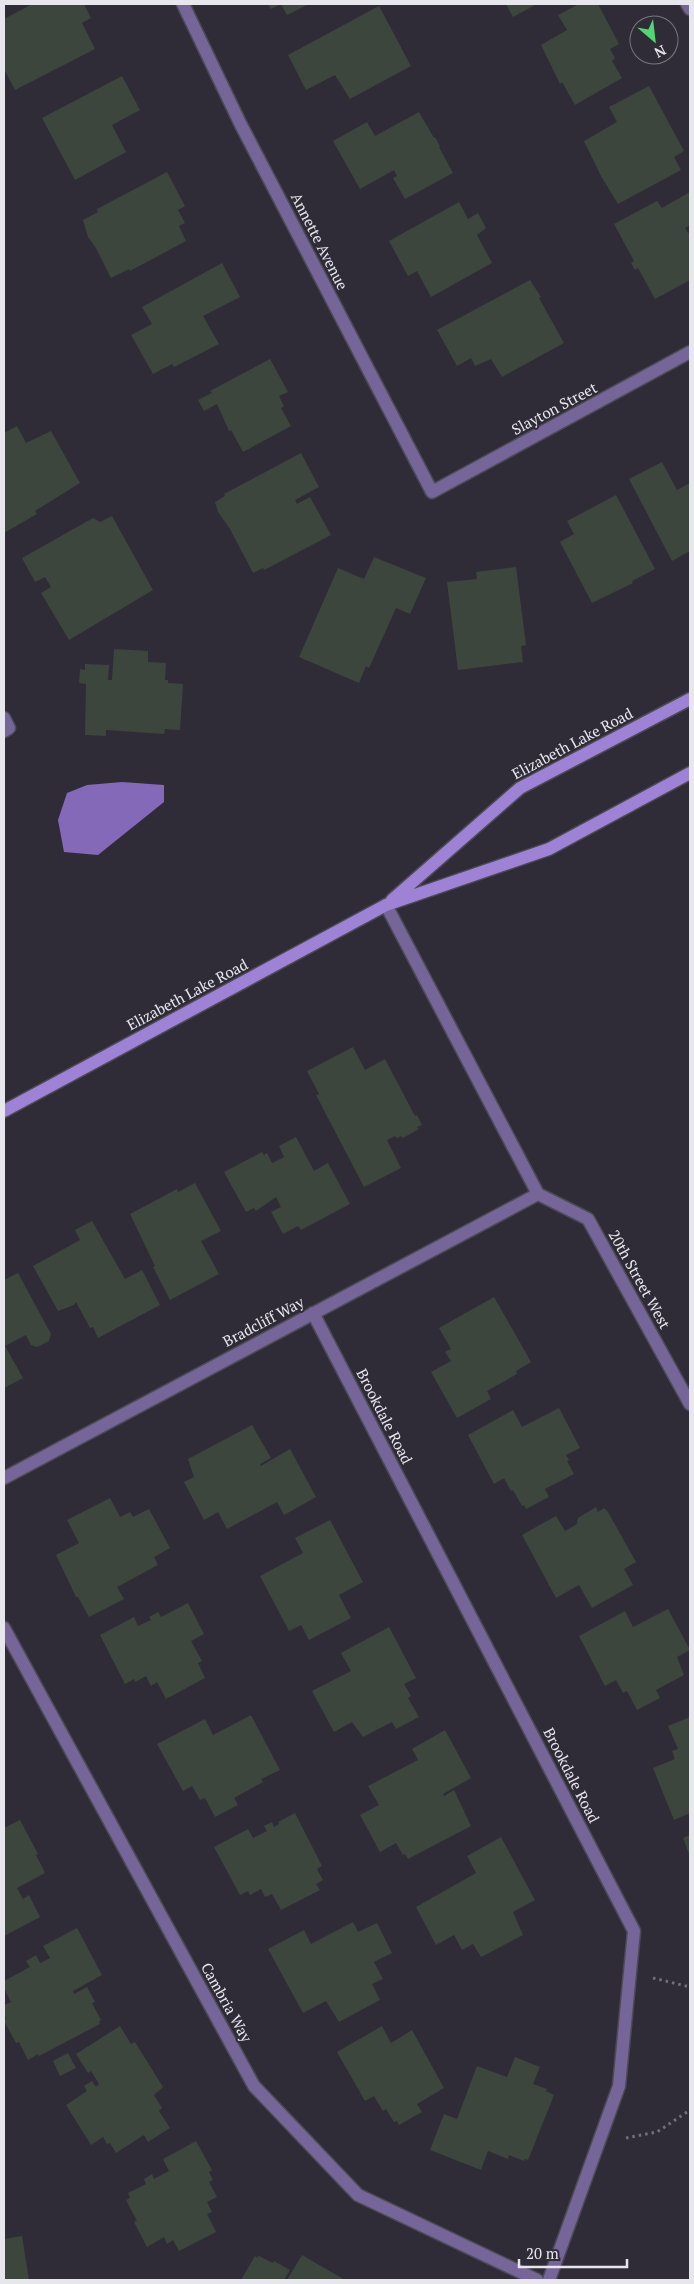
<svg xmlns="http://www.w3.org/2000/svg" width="694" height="2284" font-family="'PT Serif',serif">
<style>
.water{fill:#8469b9}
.building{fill:#3c463d}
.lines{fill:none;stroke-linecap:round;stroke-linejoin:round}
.street-casing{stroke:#4c4a54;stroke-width:15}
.secondary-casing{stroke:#4c4a54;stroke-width:15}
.path{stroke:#726f79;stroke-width:3;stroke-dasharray:2.5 4;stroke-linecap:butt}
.street{stroke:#756599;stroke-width:12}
.secondary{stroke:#9e82d6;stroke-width:12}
.labels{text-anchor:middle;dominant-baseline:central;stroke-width:4;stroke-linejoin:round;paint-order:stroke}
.street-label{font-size:15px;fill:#e7e6ed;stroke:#2f2c37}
</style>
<rect width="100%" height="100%" fill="#2f2c37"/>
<!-- water -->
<path class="water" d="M122 782 164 785V802L98 855 64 852 58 820 67 793 87 785Z"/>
<!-- building -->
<path class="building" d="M32 4H84L91 18 82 23 95 49 15 90 4 69V19Z
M268 4H309L287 15 281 4 271 9Z
M506 4H537L513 17Z
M579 4H598L619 44 610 49 615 58 612 61 622 78 575 105 562 82 560 84 541 45 567 30 558 15Z
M379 6 411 66 350 99 335 75 306 90 288 55Z
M122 76 140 110 112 125 126 152 75 180 42 118Z
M649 86 684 151 674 157 681 170 618 204 601 176 584 141 617 122 609 107Z
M419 112 434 138 435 137 440 146 439 147 453 173 405 199 393 178 397 176 394 170 360 189 333 141 367 122 375 136Z
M167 172 185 206 178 210 185 223 179 226 186 241 130 271 129 269 111 278 96 248 88 237 83 220 98 212 97 209Z
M690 192V225L685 228 688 233 690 232V280L655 299 638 268 635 270 631 263 634 261 614 224 657 201 662 208Z
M459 202 468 219 478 213 486 228 477 235 492 263 431 297 417 271 408 276 389 241Z
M222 263 240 297 203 316 219 344 174 367 172 364 153 374 131 335 152 324 142 307Z
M530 280 541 297 539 298 564 343 502 377 491 359 475 366 471 358 457 366 437 330Z
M270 359 288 392 279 396 284 406 281 408 291 426 243 452 231 430 229 431 217 404 204 411 198 400 212 393 210 391Z
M17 426 26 443 51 431 80 483 35 511 37 514 4 533V433Z
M301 453 319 487 295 500 297 504 310 497 331 535 264 570 263 568 253 573 230 529 218 512 215 502 225 496 224 494Z
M662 462 677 490 690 483V551L672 561 629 479Z
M616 495 655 569 632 581 633 583 592 603 560 542 574 534 567 521Z
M112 516 153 590 69 640 41 593 51 587 45 577 35 582 22 558 93 518 100 522Z
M374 557 426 578 410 614 396 608 369 668 366 666 359 683 299 657 338 568 364 579Z
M516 567 526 645 521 646 523 662 458 670 447 582 477 579 476 572Z
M114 649 148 651V662L166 663 165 680H168V683L183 684 180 730 165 729 164 734 106 730V736L85 735 86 684 79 683 80 669 85 670V664L109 665 108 680H112Z
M353 1047 365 1070 385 1059 415 1116 417 1115 422 1125 417 1127 419 1129 403 1138 401 1136 397 1138 395 1136 387 1140 401 1168 364 1187 316 1095 319 1094 307 1071Z
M296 1137 314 1171 328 1163 350 1204 301 1230 298 1226 283 1234 271 1212 281 1207 276 1197 256 1211 254 1208 246 1212 224 1172 262 1152 264 1155 267 1153 272 1163 284 1157 279 1146Z
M195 1183 221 1231 201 1241 219 1274 170 1300 153 1267 155 1266 130 1214 177 1189 178 1192Z
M92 1221 125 1279 142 1270 160 1305 98 1338 93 1327 90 1328 76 1302 74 1305 58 1311 33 1266 80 1240 75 1230Z
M18 1273 51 1334 49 1341 37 1347 31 1345 26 1335 5 1346 23 1378 4 1388V1280Z
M494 1297 531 1362 516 1371 517 1374 487 1391 491 1399 457 1418 431 1372 451 1361 445 1352 451 1349 439 1328Z
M559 1408 580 1448 566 1455 569 1460 567 1461 574 1474 545 1489 549 1497 526 1509 524 1505 522 1506 513 1490 511 1491 504 1478 494 1484 468 1435 513 1410 522 1427Z
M252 1425 271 1458 260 1464 261 1466 290 1449 316 1497 284 1515 277 1502 227 1529 218 1512 204 1520 184 1482 194 1477 188 1459Z
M110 1498 120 1517 130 1512 133 1517 149 1509 170 1548 154 1557 158 1565 117 1587 124 1599 89 1617 78 1597H76L56 1555 79 1543 67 1520Z
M596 1507 598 1512 604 1508 608 1512 636 1562 624 1569 633 1585 592 1608 579 1585 556 1598 522 1535 556 1516 565 1531 577 1524 578 1518Z
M330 1520 363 1582 339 1595 351 1618 309 1640 301 1625 289 1631 260 1576 303 1553 295 1538Z
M188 1603 204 1634 191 1641 202 1661 198 1663 205 1678 166 1699 157 1682 151 1686 146 1676 135 1682 134 1679 125 1684 100 1635 134 1617 138 1626 151 1620 149 1617 158 1612 161 1617Z
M668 1609 690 1650 677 1657 684 1675 656 1690 660 1698 637 1710 627 1691 623 1693 616 1680 605 1686 579 1636 625 1611 633 1627Z
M389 1627 416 1678 404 1684 411 1696 408 1698 419 1717 396 1729 392 1722 363 1737 352 1722 334 1732 312 1691 351 1671 341 1653Z
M251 1715 280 1770 261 1779 263 1782 234 1798 238 1805 215 1817 205 1798 200 1800 192 1786 183 1791 157 1744 205 1719 213 1735Z
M690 1717V1813L674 1820 653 1768 675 1759 672 1751 678 1749 668 1726Z
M445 1730 471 1778 443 1794 444 1796 454 1790 471 1826 408 1859 405 1854 403 1855 396 1843 380 1852 360 1815 379 1805 368 1786 418 1760 412 1749Z
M295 1813 322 1866 317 1869 323 1880 316 1884 320 1890 281 1910 272 1894 265 1897 261 1889 250 1895 248 1891 240 1895 214 1847 248 1829 253 1838 267 1831 264 1826 272 1822 274 1827 279 1824 278 1822Z
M20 1820 38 1854 36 1855 45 1873 17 1888 23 1899 29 1895 40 1917 4 1936V1828Z
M690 1835V1856L683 1838Z
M501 1837 535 1900 513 1912 523 1935 481 1957 473 1944 462 1950 454 1935 436 1945 416 1907 476 1873 467 1856Z
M353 1922 358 1932 377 1923 392 1953 374 1962 383 1979 372 1984 380 2000 339 2022 326 2001 303 2013 268 1949 304 1930 311 1944Z
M77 1928 102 1975 73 1991 74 1994 87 1987 95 2002 92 2003 101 2020 99 2021 100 2024 39 2056 38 2054 28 2060 19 2042 16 2043 4 2021 6 2018 4 2014V2005L11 2002 4 1988V1981L30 1967 26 1961 36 1955 40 1963 50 1958 43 1946Z
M120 2026 131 2044 135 2042 163 2087 154 2095 162 2108 159 2111 170 2128 148 2142 144 2135 116 2153 110 2143 107 2144 103 2137 91 2145 66 2105 87 2091 84 2086 92 2081 96 2087 99 2084 91 2071 88 2073 76 2054Z
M382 2026 391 2043 412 2030 444 2088 417 2104 422 2112 399 2125 397 2121 394 2122 386 2109 383 2111 374 2096 365 2101 337 2052Z
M68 2053 76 2068 60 2076 53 2061Z
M515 2057 540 2067 533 2084 547 2089 546 2091 554 2095 528 2160 525 2159 524 2161 509 2155 508 2159 488 2151 481 2170 430 2150 444 2114 457 2119 477 2066 507 2077Z
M196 2141 212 2170 209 2172 213 2180 209 2182 217 2197 207 2202 212 2212 207 2214 216 2232 179 2251 173 2240 167 2244 164 2237 147 2247 134 2222 137 2221 126 2200 130 2198 128 2193 146 2184 144 2179 152 2174 154 2179 169 2171 163 2159Z
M22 2236 29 2280H4V2239Z
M302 2255 345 2280H287Z
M255 2256 257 2258 259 2256 273 2263 274 2261 290 2270 284 2280H241Z"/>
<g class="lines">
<defs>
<path id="street" d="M183 4 241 125 432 492 690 352
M687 4 690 9
M4 718 9 728 4 731
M386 905 538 1194
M538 1194 588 1219 690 1404
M313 1313 634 1931 619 2086 549 2280
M4 1478 538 1194
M4 1628 254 2086 358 2195 537 2280"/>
<path id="secondary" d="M392 900 520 788 690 699
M4 1111 386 905 549 849 690 773"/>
</defs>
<!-- street casing -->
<use href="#street" class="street-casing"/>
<!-- secondary casing -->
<use href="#secondary" class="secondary-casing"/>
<!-- path -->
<path class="path" d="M653 1978 690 1987
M626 2138 657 2132 690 2110"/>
<!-- street -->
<use href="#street" class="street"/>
<!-- secondary -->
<use href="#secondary" class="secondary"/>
</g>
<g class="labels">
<!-- street labels -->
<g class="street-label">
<text transform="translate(320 241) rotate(63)">Annette Avenue</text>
<text transform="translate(554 408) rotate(-28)">Slayton Street</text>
<text transform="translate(572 743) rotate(-28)">Elizabeth Lake Road</text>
<text transform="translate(187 994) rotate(-28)">Elizabeth Lake Road</text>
<text transform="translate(640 1279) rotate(61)">20th Street West</text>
<text transform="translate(263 1321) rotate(-28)">Bradcliff Way</text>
<text transform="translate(385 1416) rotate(63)">Brookdale Road</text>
<text transform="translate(572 1775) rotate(63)">Brookdale Road</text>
<text transform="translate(227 2002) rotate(61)">Cambria Way</text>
</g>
</g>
<!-- border -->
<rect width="694" height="2284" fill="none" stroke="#e7e6ed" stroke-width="10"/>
<!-- north arrow -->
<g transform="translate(654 40) rotate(152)"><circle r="24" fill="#2f2c37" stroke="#797680"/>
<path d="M0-4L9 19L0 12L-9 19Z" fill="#52d673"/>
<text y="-8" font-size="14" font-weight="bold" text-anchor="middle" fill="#e7e6ed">N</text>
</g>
<!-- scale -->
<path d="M519 2259v8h108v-8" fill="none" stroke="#e7e6ed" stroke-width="2.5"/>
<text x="526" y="2259" font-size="15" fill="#e7e6ed" stroke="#2f2c37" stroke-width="4" paint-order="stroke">20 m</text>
</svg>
